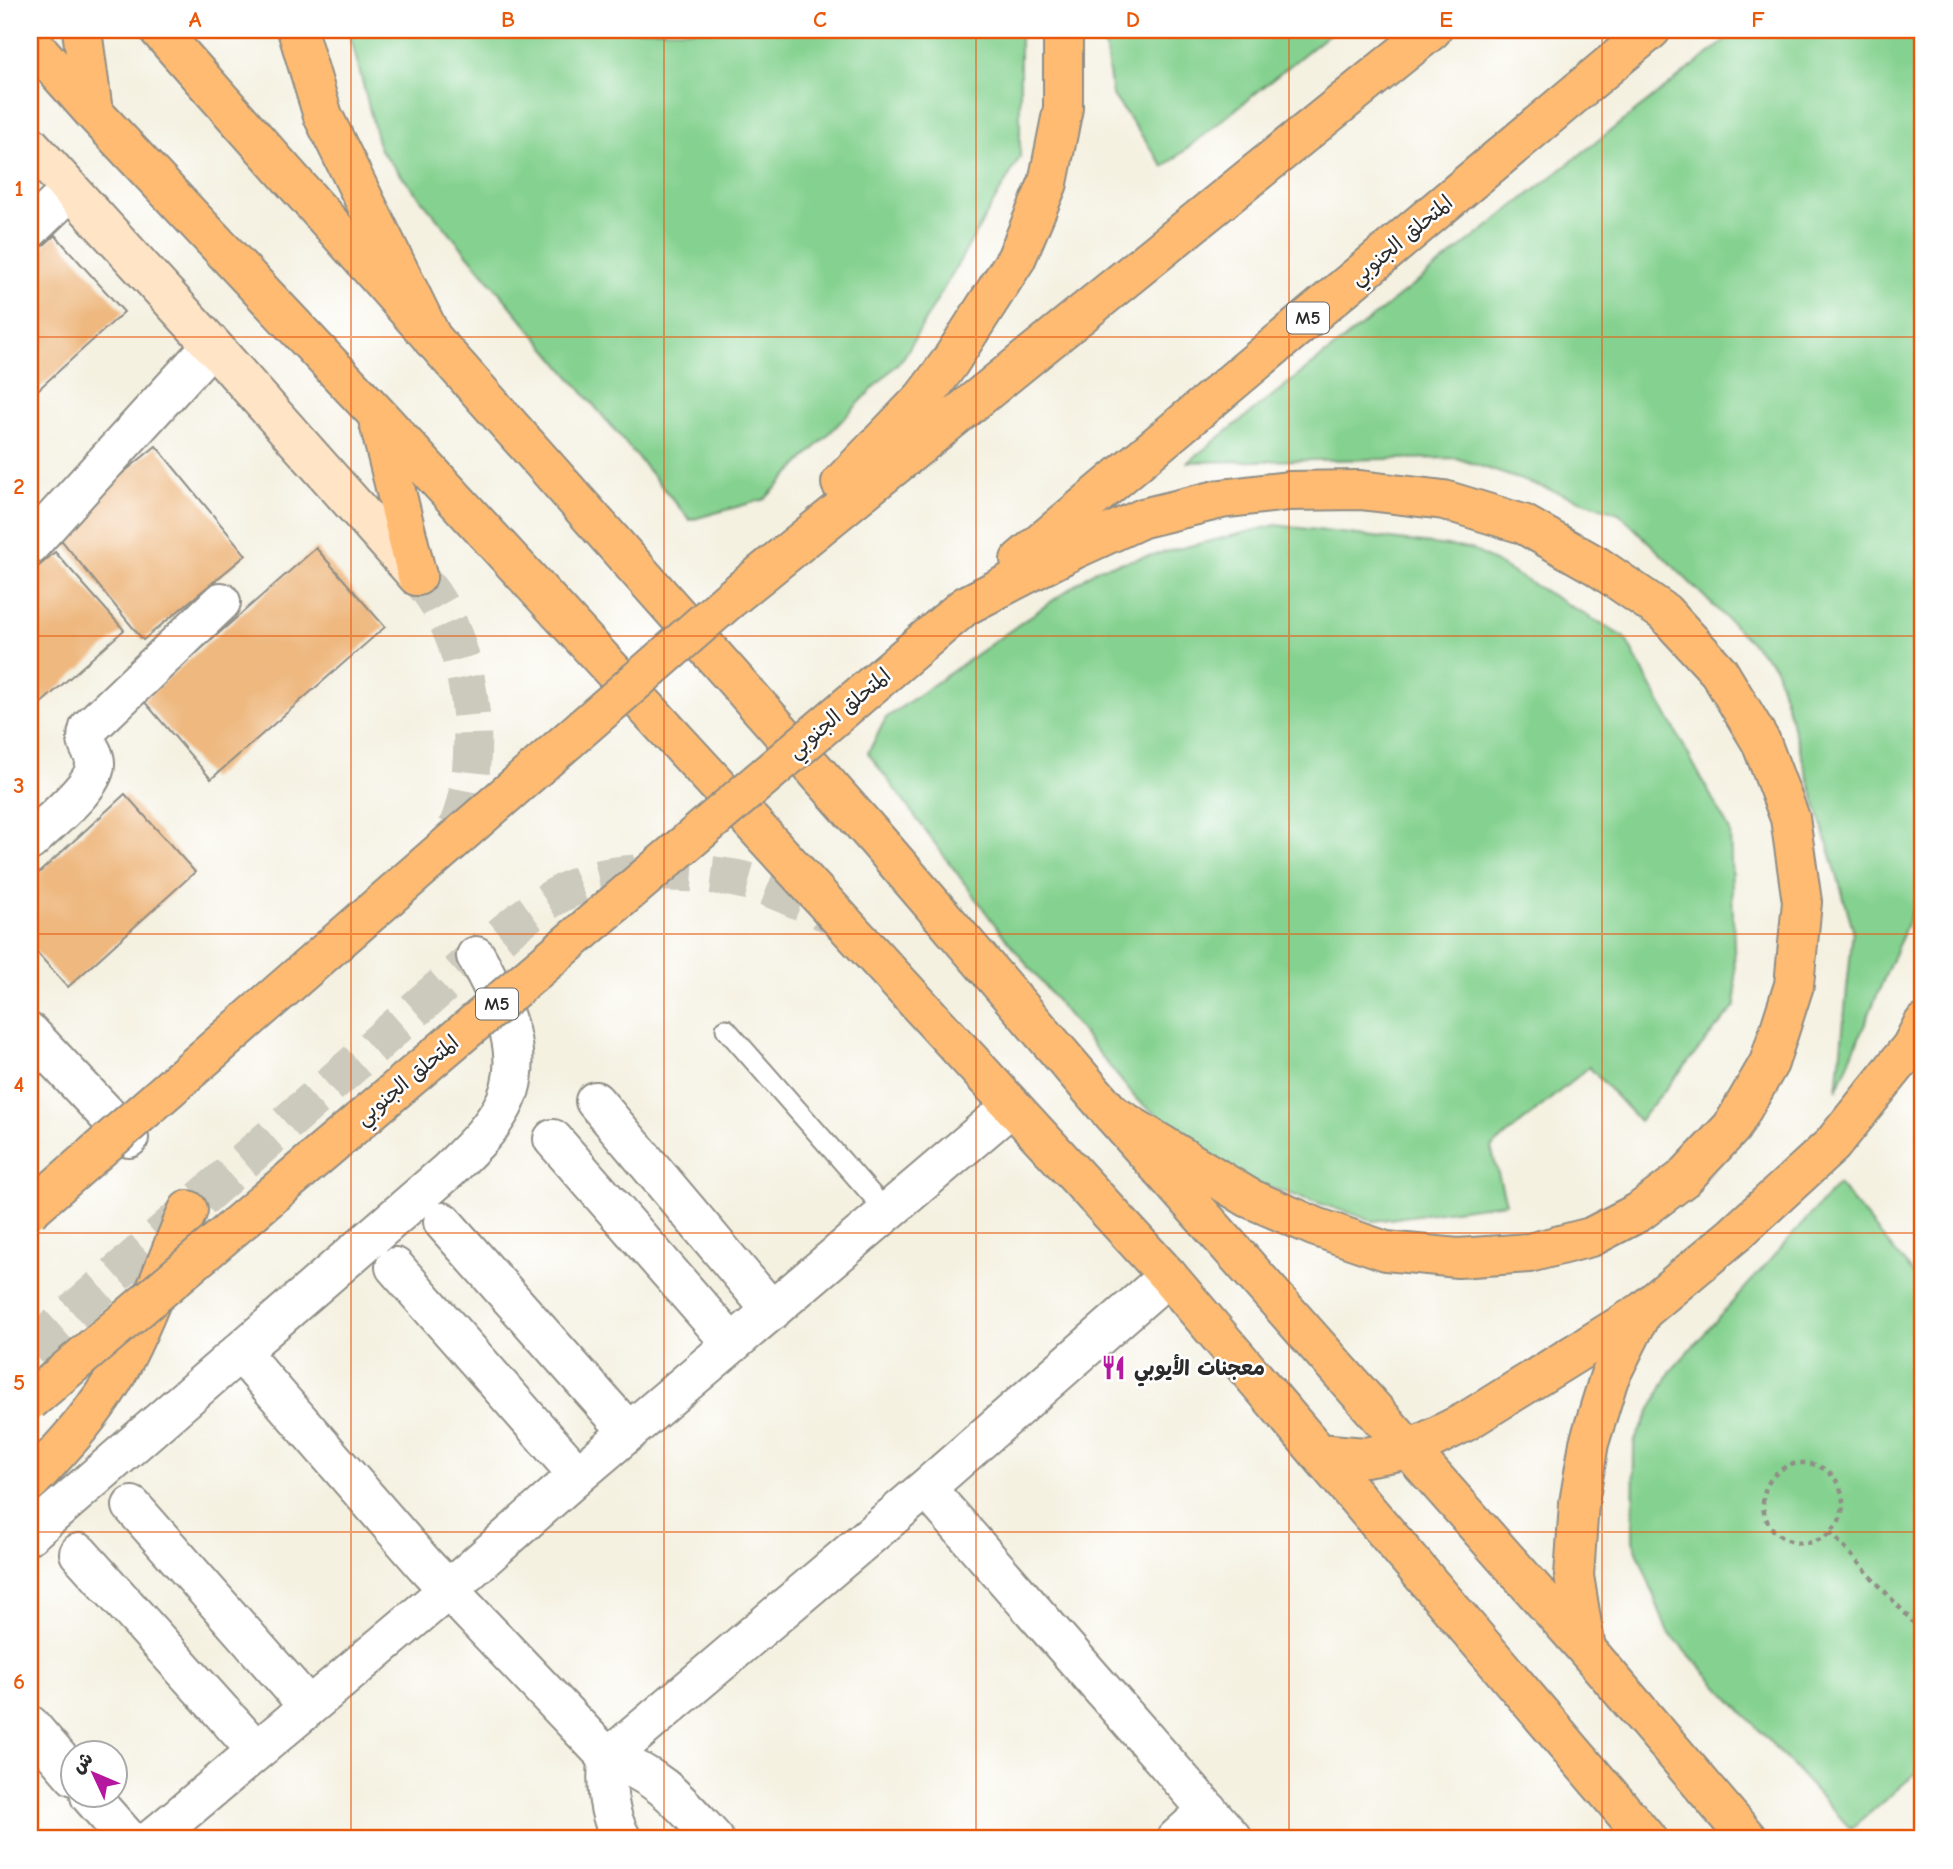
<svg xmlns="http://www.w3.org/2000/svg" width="1953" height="1869" font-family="'Comic Neue','Playpen Sans Arabic',sans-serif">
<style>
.green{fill:#85d290;stroke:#587e5e;stroke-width:2}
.building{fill:#eeb87f}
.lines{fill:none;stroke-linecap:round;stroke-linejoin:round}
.primary-tunnel{stroke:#ccc9bd;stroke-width:38;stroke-dasharray:38 19;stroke-linecap:butt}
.lane-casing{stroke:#908e86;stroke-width:23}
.street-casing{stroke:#908e86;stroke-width:42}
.secondary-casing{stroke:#908e86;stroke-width:42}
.primary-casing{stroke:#908e86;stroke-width:42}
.highway-casing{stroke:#908e86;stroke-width:42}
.path{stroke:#908e86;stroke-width:4.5;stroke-dasharray:5 5;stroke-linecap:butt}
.lane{stroke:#fff;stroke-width:19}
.street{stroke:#fff;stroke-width:38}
.secondary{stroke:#ffe4c6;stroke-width:38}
.primary{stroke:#ffbb71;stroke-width:38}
.highway{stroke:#ffbb71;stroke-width:38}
.highway-bridge-casing{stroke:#908e86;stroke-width:42;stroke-linecap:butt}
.highway-bridge{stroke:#ffbb71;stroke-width:38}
.grid{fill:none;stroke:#e8590c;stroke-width:2;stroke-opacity:0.55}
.labels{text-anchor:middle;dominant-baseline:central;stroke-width:5;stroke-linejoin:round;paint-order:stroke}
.shield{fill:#fff;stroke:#6b6b6b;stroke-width:2}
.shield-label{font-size:19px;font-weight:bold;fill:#2b2b2b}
.street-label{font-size:21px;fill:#2b2b2b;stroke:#fff}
.poi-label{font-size:21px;font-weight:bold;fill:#2b2b2b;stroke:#fff;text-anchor:start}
.neatline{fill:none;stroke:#e8590c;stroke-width:2.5}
.grid-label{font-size:23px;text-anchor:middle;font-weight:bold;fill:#e8590c}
</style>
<rect width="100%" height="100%" fill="#fff"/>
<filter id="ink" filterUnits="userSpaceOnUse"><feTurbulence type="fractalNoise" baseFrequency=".0143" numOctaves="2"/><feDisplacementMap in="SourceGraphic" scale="14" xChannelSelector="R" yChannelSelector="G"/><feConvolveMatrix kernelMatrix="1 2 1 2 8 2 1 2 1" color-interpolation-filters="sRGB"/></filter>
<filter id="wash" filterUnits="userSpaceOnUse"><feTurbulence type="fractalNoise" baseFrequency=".00686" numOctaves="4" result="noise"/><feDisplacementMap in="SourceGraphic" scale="28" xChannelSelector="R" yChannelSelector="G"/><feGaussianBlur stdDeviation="1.57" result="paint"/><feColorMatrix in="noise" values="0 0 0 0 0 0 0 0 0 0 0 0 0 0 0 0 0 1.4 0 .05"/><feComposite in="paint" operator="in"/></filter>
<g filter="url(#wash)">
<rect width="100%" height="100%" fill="#f4f1e1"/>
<!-- green -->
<path class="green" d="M349 30H1020V157L904 357 765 499 690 520 380 150Z
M1103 30H1334L1164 167 1112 94Z
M1739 30H1923V886L1837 1090 1853 929 1775 666 1619 513 1456 458 1188 462Z
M1276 525 1472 549 1625 638 1730 831 1736 1005 1639 1121 1589 1067 1491 1148 1506 1203 1374 1221 1241 1178 1137 1100 999 930 868 753 886 718 1099 568Z
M1838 1184 1923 1285V1767L1851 1829 1667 1631 1633 1540 1634 1442 1670 1372Z"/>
<g id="blocks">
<!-- building -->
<path class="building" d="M55 235 124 312 30 397V258Z
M156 446 246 555 143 640 53 530Z
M316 548 385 627 211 779 143 700Z
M55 552 124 630 30 713V574Z
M125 794 195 872 68 987 30 945V881Z"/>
</g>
</g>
<g filter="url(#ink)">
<use href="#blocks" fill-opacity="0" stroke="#908e86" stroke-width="2"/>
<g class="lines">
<!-- primary-tunnel -->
<path class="primary-tunnel" d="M417 576C423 583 430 590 434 597 477 662 489 788 443 853
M30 1350 476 956C509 929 541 900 581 884 624 867 717 870 761 885 787 895 813 907 839 918"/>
<defs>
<path id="lane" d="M726 1029 887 1212"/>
<path id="street" d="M30 229 71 190
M30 545 212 345
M30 841C46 825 94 787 95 765 96 749 82 748 89 728L221 602
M30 1033 129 1138
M595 1101 772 1311
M553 1139 732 1344
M443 1222 629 1432
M395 1267 578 1475
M240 1352 425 1565 608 1758C660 1776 678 1800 714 1839
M926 1488 1233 1839
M132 1506 308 1706
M30 1534 449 1170C467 1152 486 1135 499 1113 532 1062 502 1002 476 956
M79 1553 256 1750
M30 1725 74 1776
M90 1796 128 1839
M152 1839 449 1589 578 1475 1012 1106
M622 1839C607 1813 606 1787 608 1758L926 1488 1168 1276
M1176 1839 1208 1810"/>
<path id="secondary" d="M30 145 212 345 417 576"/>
<path id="primary" d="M82 30 93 112
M159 30 877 840 1112 1114 1586 1649 1748 1839
M30 41 93 112 377 414 1168 1276 1647 1839
M378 419 417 576
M1319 1453 1365 1457 1411 1449 1465 1422 1642 1312"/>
<path id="highway" d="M297 30 323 116 433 340
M841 483 923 398 950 362 1016 259 1048 183 1063 108V30
M1020 560 1651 30
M729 600 1432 30
M965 606 1073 550 1143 518 1221 499 1288 491 1360 490 1444 500 1523 524 1597 566 1664 612 1719 672 1761 742 1790 818 1802 902 1794 985 1769 1063 1732 1127 1684 1178 1639 1212 1591 1237 1529 1253 1458 1258 1386 1251 1316 1227 1249 1198 1112 1114
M30 1482C63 1447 97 1411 120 1368 147 1318 165 1263 188 1210
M1586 1649 1574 1576 1579 1503 1589 1443 1609 1378 1642 1312 1734 1235 1832 1145 1911 1047 1923 1024"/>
</defs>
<!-- lane casing -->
<use href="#lane" class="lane-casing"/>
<!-- street casing -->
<use href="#street" class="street-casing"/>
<!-- secondary casing -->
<use href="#secondary" class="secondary-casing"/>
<!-- primary casing -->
<use href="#primary" class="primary-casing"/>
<!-- highway casing -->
<use href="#highway" class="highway-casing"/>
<!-- path -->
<path class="path" d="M1763 1503a40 40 0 1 1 80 0a40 40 0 1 1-80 0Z
M1830 1532 1923 1633"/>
<!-- lane -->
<use href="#lane" class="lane"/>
<!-- street -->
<use href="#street" class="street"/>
<!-- secondary -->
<use href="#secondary" class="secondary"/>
<!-- primary -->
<use href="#primary" class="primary"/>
<!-- highway -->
<use href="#highway" class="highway"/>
<defs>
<path id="highway-bridge" d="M30 1210 729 600
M30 1401 965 606"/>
</defs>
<!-- highway-bridge casing -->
<use href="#highway-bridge" class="highway-bridge-casing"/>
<!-- highway-bridge -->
<use href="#highway-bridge" class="highway-bridge"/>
</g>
</g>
<!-- grid -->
<path class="grid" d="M351 30V1839M664 30V1839M976 30V1839M1289 30V1839M1602 30V1839M30 337H1923M30 636H1923M30 934H1923M30 1233H1923M30 1532H1923"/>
<!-- icons -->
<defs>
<symbol id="restaurant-bare" viewBox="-9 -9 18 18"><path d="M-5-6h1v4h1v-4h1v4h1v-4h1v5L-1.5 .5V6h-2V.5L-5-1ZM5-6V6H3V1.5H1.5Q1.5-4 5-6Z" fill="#b5179e" stroke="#fff" stroke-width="2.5" paint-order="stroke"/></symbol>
</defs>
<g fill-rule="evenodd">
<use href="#restaurant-bare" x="1096" y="1350" width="35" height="35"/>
</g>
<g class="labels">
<!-- shield labels -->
<g class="shield">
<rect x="1287" y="302.5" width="42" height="31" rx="5"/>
<rect x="476" y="988.5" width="42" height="31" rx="5"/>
</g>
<g class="shield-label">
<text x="1308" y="318">M5</text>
<text x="497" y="1004">M5</text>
</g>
<!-- street labels -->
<g class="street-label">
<text transform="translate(1401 240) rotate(-40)">المتحلق الجنوبي</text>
<text transform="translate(839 713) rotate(-40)">المتحلق الجنوبي</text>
<text transform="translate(407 1080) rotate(-40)">المتحلق الجنوبي</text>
</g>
<!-- poi labels -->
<g class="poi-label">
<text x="1134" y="1368">معجنات الأيوبي</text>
</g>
</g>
<!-- margin -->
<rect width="1953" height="1869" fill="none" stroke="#fff" stroke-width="77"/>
<!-- north arrow -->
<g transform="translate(94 1774) rotate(314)"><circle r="33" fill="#ffffff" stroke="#aaaaaa" stroke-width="2"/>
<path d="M0-5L12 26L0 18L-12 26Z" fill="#b5179e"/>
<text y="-10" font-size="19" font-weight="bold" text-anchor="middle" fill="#2b2b2b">ش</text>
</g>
<rect x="38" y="38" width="1876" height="1792" class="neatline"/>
<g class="grid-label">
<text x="195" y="27">A</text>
<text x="508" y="27">B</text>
<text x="820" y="27">C</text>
<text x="1133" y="27">D</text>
<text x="1446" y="27">E</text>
<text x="1758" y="27">F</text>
<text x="19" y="196">1</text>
<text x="19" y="494">2</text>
<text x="19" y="793">3</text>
<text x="19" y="1092">4</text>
<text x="19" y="1390">5</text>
<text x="19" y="1689">6</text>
</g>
</svg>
